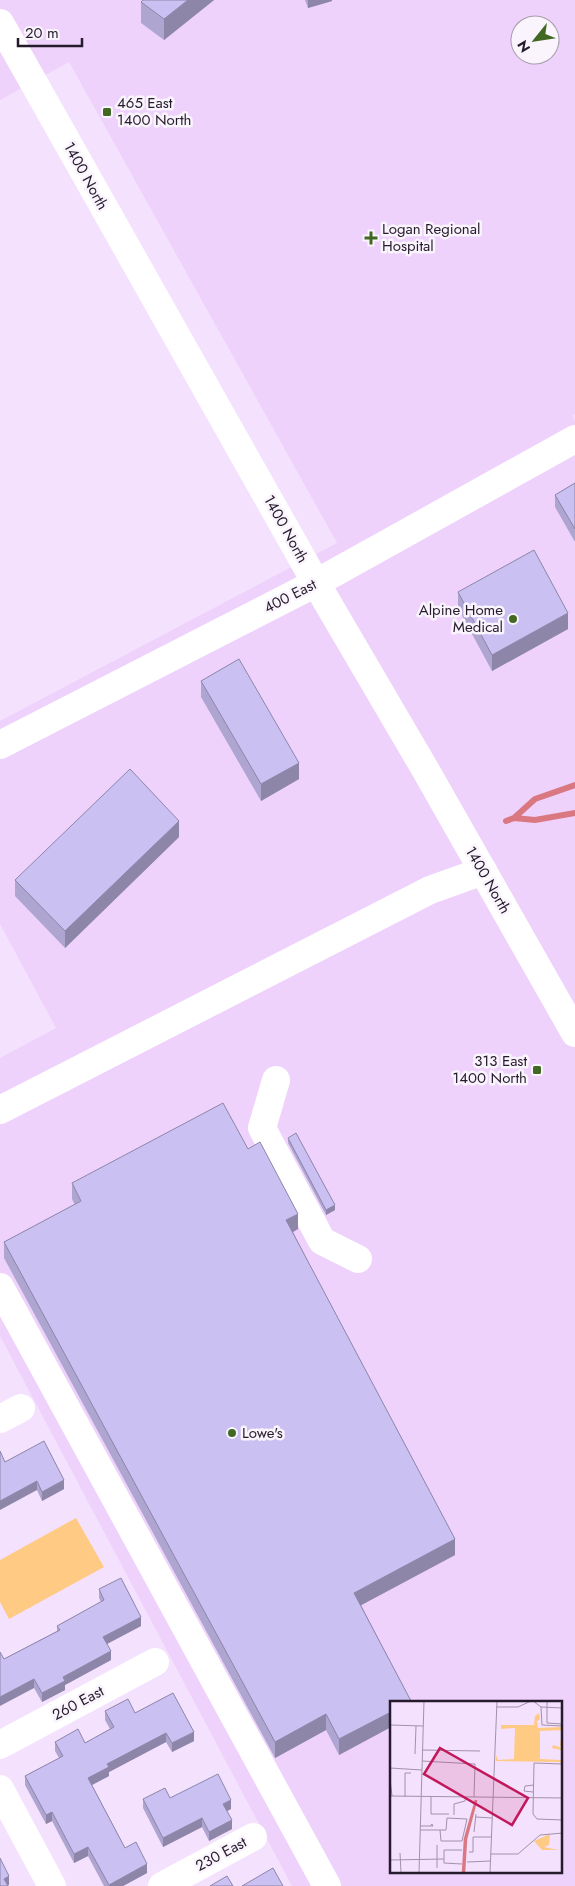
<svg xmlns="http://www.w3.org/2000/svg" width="575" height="1886" font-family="Jost,sans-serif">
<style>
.built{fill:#eed2fc;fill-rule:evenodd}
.green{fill:#feca84}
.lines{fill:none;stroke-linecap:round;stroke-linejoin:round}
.stream{stroke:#da7882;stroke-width:6}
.minor{stroke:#fff;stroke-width:28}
.major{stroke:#fff;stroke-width:28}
.wall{fill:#aea5d0}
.shaded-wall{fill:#8d86a9}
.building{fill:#cac0f2;stroke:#8d86a9}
.poi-dot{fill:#416924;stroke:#faf4fd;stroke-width:2}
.labels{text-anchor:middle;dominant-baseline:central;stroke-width:5;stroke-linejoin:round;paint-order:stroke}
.poi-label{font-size:15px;fill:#261b2c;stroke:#faf4fd;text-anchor:start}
.street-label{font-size:15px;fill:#261b2c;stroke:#faf4fd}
.inset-river{fill:none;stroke:#da7882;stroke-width:2.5}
.inset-road{fill:none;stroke:#a292a9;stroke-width:1}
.view{fill:#c2185b;fill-opacity:0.15;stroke:#c2185b;stroke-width:2.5}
.inset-edge{fill:none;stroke:#261b2c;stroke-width:2.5}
</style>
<rect width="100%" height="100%" fill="#f4e1fd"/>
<!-- built -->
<path class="built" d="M0 0H575V414L572 415 575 421V1886H292L0 1336V1058L56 1028 0 924V721L337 543 69 62 0 100ZM520 25H550V55H520ZM391 1702H561V1872H391Z"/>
<!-- green -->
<path class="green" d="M76 1518 104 1567 9 1619 0 1602V1560Z"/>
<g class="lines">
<!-- stream -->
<path class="stream" d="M514 818 535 799 575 785
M506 821 514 818 535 820 575 813"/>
<!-- minor -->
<path class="minor" d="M0 745 316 583 575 439
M276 1080 262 1128 322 1241 358 1259
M0 1110 430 890 483 871
M0 1287 327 1886
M0 1419 21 1408
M0 1745 155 1662
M0 1789 52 1886
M162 1886 253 1837"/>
<!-- major -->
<path class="major" d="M0 23 316 583 425 769 575 1033"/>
</g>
<!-- wall -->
<path class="wall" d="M143 0H214L164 40 141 23V2Z
M305 0H332V1L308 8Z
M575 483V542L555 507V495Z
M458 592 568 629 492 671 458 608Z
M201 681 299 779 261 801 201 697Z
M179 837 65 948 15 896V880Z
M288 1138 335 1210 326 1215 288 1143Z
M248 1149 298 1229 293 1232 455 1555 361 1605 411 1702H391V1727L339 1755 326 1730 275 1758 4 1258V1242L75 1205 72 1199V1183Z
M5 1462 64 1489 42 1501 37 1490Z
M99 1589 141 1626 107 1644 111 1660 65 1685V1690L42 1702 34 1688 4 1659 57 1631V1626L101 1602 99 1598Z
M105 1711 135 1713 194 1741 172 1752 166 1742 109 1772V1776L92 1785 125 1848 147 1873 123 1886H104L88 1856 74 1863 52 1821 46 1824 25 1785V1776L59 1758 55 1751V1742L85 1743 110 1729 105 1720Z
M170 1798 231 1809 227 1811 232 1829 209 1841 202 1827 163 1847 143 1808V1799Z"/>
<!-- shaded-wall -->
<path class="shaded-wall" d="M188 0H214L164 40V19Z
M308 0H332V1L308 8Z
M568 613V629L492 671V655Z
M299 763V779L261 801V784Z
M179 821V837L65 948V931Z
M335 1205V1210L326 1215V1210Z
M298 1214V1229L286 1236V1220Z
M64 1480V1489L42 1501V1492Z
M37 1481V1490L0 1510V1501Z
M455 1539V1555L354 1609V1593Z
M141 1617V1626L103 1646V1637Z
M111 1651V1660L65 1685V1690L42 1702V1693L63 1677Z
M34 1679V1688L0 1706V1697Z
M391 1712V1727L339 1755V1739Z
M326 1714V1730L275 1758V1742Z
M194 1732V1741L172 1752V1743Z
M166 1733V1742L109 1772V1776L88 1787V1778L107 1764Z
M231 1800V1809L223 1813V1804Z
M52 1812V1821L46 1824V1815Z
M202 1818V1827L163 1847V1838Z
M232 1820V1829L209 1841V1832Z
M88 1847V1856L74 1863V1854Z
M147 1864V1873L123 1886H109V1885Z
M9 1876V1885L4 1886V1879Z"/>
<!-- building -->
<path class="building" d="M143 0H188L164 19 141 2Z
M575 483V529L555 495Z
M534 550 568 613 492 655 458 592Z
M239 659 299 763 261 784 201 681Z
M130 769 179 821 65 931 15 880Z
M223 1103 248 1149 260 1142 298 1214 286 1220 455 1539 354 1593 411 1701 409 1702H391V1712L339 1739 326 1714 275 1742 4 1242 81 1201 72 1183Z
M296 1133 335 1205 326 1210 288 1138Z
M44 1441 64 1480 42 1492 37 1481 0 1501V1451L5 1462Z
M121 1578 141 1617 103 1637 111 1651 63 1677 65 1681 42 1693 34 1679 0 1697V1652L4 1659 60 1630 57 1626 104 1600 99 1589Z
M173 1693 194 1732 172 1743 166 1733 107 1764 109 1767 88 1778 125 1848 136 1842 147 1864 109 1885 88 1847 74 1854 52 1812 46 1815 25 1776 63 1756 55 1742 78 1729 85 1743 114 1727 105 1711 128 1699 135 1713Z
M218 1774 231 1800 223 1804 232 1820 209 1832 202 1818 163 1838 143 1799 165 1788 170 1798Z
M0 1858 9 1876 4 1879 8 1886H0Z
M273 1868 283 1886H242Z
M227 1876 233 1886H210Z"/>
<!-- markers -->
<g class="poi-dot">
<rect x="102" y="107" width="10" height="10" rx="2.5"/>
<path d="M368.5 230.5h5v5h5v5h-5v5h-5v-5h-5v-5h5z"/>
<circle cx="513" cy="619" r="5"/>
<rect x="532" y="1065" width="10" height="10" rx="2.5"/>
<circle cx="232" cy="1433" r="5"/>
</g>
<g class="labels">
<!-- poi labels -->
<g class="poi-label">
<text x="117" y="103">465 East<tspan x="117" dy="17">1400 North</tspan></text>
<text x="382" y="229">Logan Regional<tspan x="382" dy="17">Hospital</tspan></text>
<text x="503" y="610" text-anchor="end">Alpine Home<tspan x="503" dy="17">Medical</tspan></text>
<text x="527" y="1061" text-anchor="end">313 East<tspan x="527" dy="17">1400 North</tspan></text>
<text x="242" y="1433">Lowe's</text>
</g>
<!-- street labels -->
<g class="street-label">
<text transform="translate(86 176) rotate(61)">1400 North</text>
<text transform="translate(286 529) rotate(61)">1400 North</text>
<text transform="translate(290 596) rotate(-27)">400 East</text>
<text transform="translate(488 880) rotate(60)">1400 North</text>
<text transform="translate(78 1703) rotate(-28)">260 East</text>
<text transform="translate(221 1854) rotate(-28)">230 East</text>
</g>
</g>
<!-- overview -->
<g transform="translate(390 1701)">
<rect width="172" height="172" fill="#f4e1fd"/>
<path d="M149 12 150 18 147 20 148 27 172 26V45H170L172 29 150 30V58L171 59V49L162 47 163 44 172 47V61L106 60V54L108 59 124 58 125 27 111 28V24H144L145 15ZM160 133 159 144 154 146 168 149H152L144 140Z" fill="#feca84"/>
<path class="inset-river" d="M73 172 75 138 86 99M74 172 76 138 86 100"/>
<path class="inset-road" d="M143 0 151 6 173 7M157 0V22L173 23M106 6H128L141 0M151 6 152 24 173 25M0 24 33 25M32 49 90 50M25 53 26 25M32 60 85 63 84 96M173 63 144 62 143 113 147 118 173 119M0 67 32 69M0 78 2 95M143 91 134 90 135 85 144 84M0 95 173 97M15 96V72H21M41 96V113H59M64 114V103L75 100 76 96M86 116 102 117M30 125H43L42 123 40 125M30 129H56L57 117 77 118 72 140H51L50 129M84 131 86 113M72 149H54V162L72 163M79 151H83V136H101M10 152 11 172M101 153H128L150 134 173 132M0 159 54 158M77 161 101 160M47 167V144M29 172 34 0M100 172 107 0"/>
<path class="view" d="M50 47 138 97 122 124 34 73Z"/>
<rect width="172" height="172" class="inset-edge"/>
</g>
<!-- north arrow -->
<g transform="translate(535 40) rotate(240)"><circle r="24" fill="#faf4fd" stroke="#a59da9"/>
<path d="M0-4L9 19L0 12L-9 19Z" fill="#416924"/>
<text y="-8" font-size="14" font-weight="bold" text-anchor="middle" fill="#261b2c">N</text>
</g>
<!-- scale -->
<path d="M18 38v8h64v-8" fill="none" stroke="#261b2c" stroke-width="2.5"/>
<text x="25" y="38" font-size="15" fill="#261b2c" stroke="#faf4fd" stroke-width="4" paint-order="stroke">20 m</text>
</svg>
